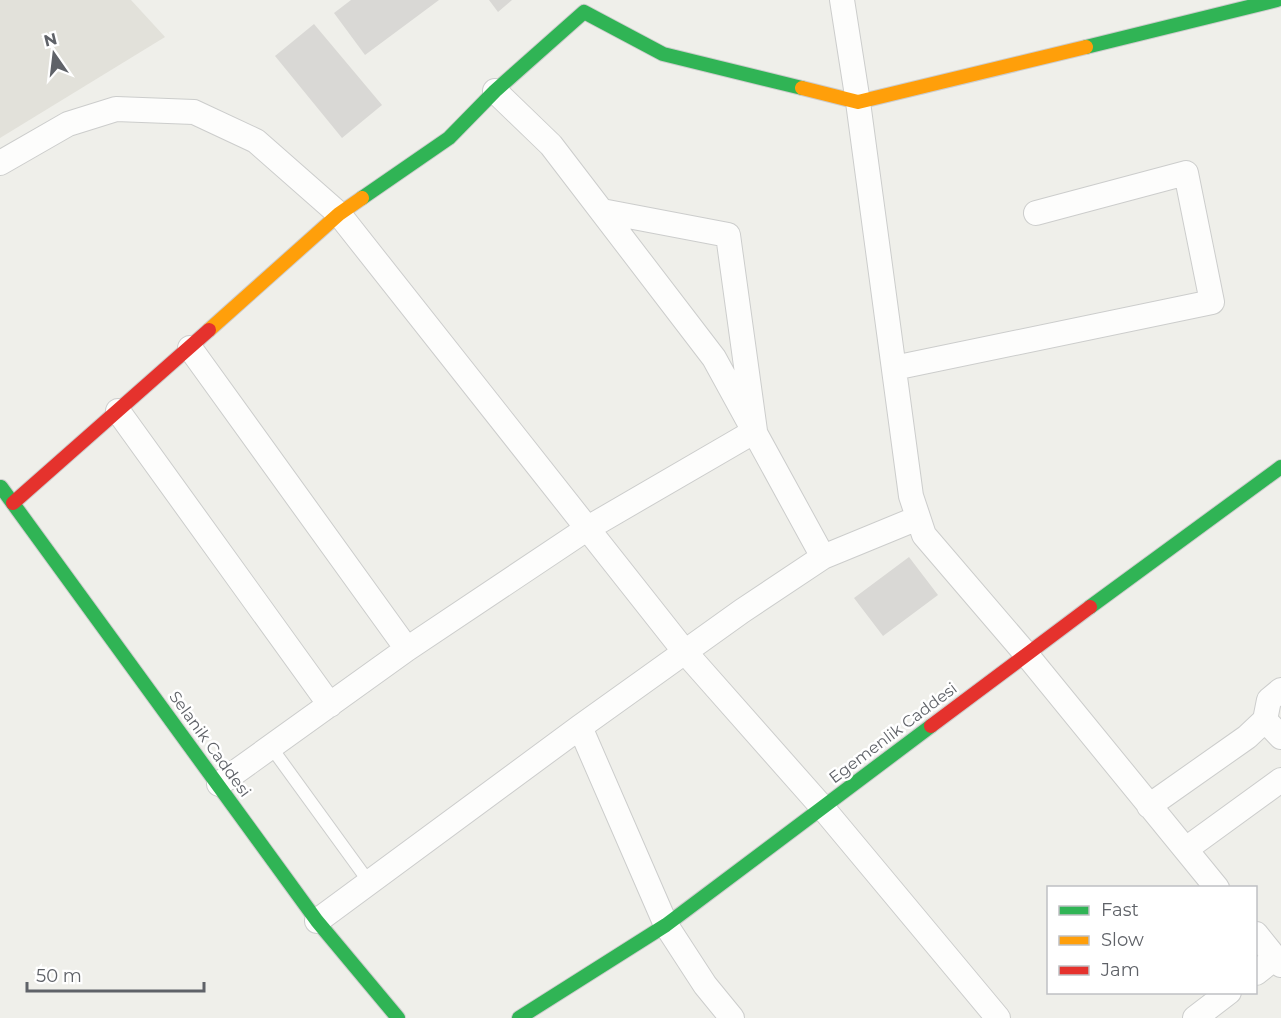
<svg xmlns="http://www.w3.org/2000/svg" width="1281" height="1018" font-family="Montserrat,sans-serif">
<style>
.education{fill:#e2e1da}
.building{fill:#d9d8d5}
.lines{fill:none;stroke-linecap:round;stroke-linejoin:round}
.lane-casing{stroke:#cccdcc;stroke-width:14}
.street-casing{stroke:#cccdcc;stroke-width:26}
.fast-casing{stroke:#cdcdcd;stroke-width:16}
.slow-casing{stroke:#cdcdcd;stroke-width:16}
.jam-casing{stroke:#cdcdcd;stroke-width:16}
.lane{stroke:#fdfdfc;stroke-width:12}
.street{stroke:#fdfdfc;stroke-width:24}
.fast{stroke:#30b455;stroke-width:14}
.slow{stroke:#ff9f0a;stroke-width:14}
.jam{stroke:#e5322d;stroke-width:14}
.labels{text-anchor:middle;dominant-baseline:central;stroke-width:5;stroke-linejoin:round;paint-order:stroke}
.street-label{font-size:16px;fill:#5f6268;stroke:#fff}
</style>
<rect width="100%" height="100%" fill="#efefea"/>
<!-- education -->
<path class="education" d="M0 0H131L165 37 0 138Z"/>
<!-- building -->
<path class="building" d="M351 0H439L365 55 334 13Z
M489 0H512L498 12Z
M314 24 382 105 342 138 275 56Z
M909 557 938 595 883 636 854 598Z"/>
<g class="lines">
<defs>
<path id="lane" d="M271 747 369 882"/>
<path id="street" d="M842 0 858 102 911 496 924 535 1026 654 1217 888
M495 91 551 145 714 358 823 557
M0 163 68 124 116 109 194 112 256 141 339 214 685 652 822 807 998 1018
M190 348 407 649
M894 368 1212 302 1186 173 1036 213
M118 411 330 705
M1265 720 1281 737
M580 727 666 925 705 985 732 1018
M219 784 407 649 588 528 755 431 728 235 602 211
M1149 806 1247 737 1265 720 1269 700 1281 690
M1186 849 1281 780
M317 921 580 727 742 611 823 557 918 518
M1256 934 1281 965
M1256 973 1275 958
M1195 1018 1229 992"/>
<path id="fast" d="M1086 47 1277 0
M362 198 449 138 495 91 584 12 663 54 802 88
M1 487 317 921 398 1018
M1090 607 1281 467
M519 1018 666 925 931 726"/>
<path id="slow" d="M802 88 858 102 1086 47
M209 330 339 214 362 198"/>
<path id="jam" d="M13 503 209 330
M931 726 1090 607"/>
</defs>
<!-- lane casing -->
<use href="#lane" class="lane-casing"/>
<!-- street casing -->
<use href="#street" class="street-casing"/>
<!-- fast casing -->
<use href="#fast" class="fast-casing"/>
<!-- slow casing -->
<use href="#slow" class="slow-casing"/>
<!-- jam casing -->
<use href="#jam" class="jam-casing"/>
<!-- lane -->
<use href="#lane" class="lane"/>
<!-- street -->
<use href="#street" class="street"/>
<!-- fast -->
<use href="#fast" class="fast"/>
<!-- slow -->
<use href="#slow" class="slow"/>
<!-- jam -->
<use href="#jam" class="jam"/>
</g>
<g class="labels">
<!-- street labels -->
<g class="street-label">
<text transform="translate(893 733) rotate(-37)">Egemenlik Caddesi</text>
<text transform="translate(210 744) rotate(54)">Selanik Caddesi</text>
</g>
</g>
<!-- legend -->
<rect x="1047" y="886" width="210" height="108" fill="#ffffff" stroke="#bfc0c3" stroke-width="1.5"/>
<rect x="1059" y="906" width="30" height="9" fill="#30b455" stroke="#bfc0c3" stroke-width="1.5"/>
<text x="1101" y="916" font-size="18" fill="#5f6268">Fast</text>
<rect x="1059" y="936" width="30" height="9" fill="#ff9f0a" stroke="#bfc0c3" stroke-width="1.5"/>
<text x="1101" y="946" font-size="18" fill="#5f6268">Slow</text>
<rect x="1059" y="966" width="30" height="9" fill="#e5322d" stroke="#bfc0c3" stroke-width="1.5"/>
<text x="1101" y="976" font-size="18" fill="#5f6268">Jam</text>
<!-- north arrow -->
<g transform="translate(54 54) rotate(346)" stroke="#ffffff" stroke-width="4.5" paint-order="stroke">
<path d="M0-4.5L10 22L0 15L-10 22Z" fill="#5f6268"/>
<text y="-9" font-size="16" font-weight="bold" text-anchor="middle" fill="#5f6268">N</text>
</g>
<!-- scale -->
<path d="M27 982v9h177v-9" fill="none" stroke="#5f6268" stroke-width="3"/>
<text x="36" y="982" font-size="18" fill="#5f6268" stroke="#ffffff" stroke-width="4.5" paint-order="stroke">50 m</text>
</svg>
